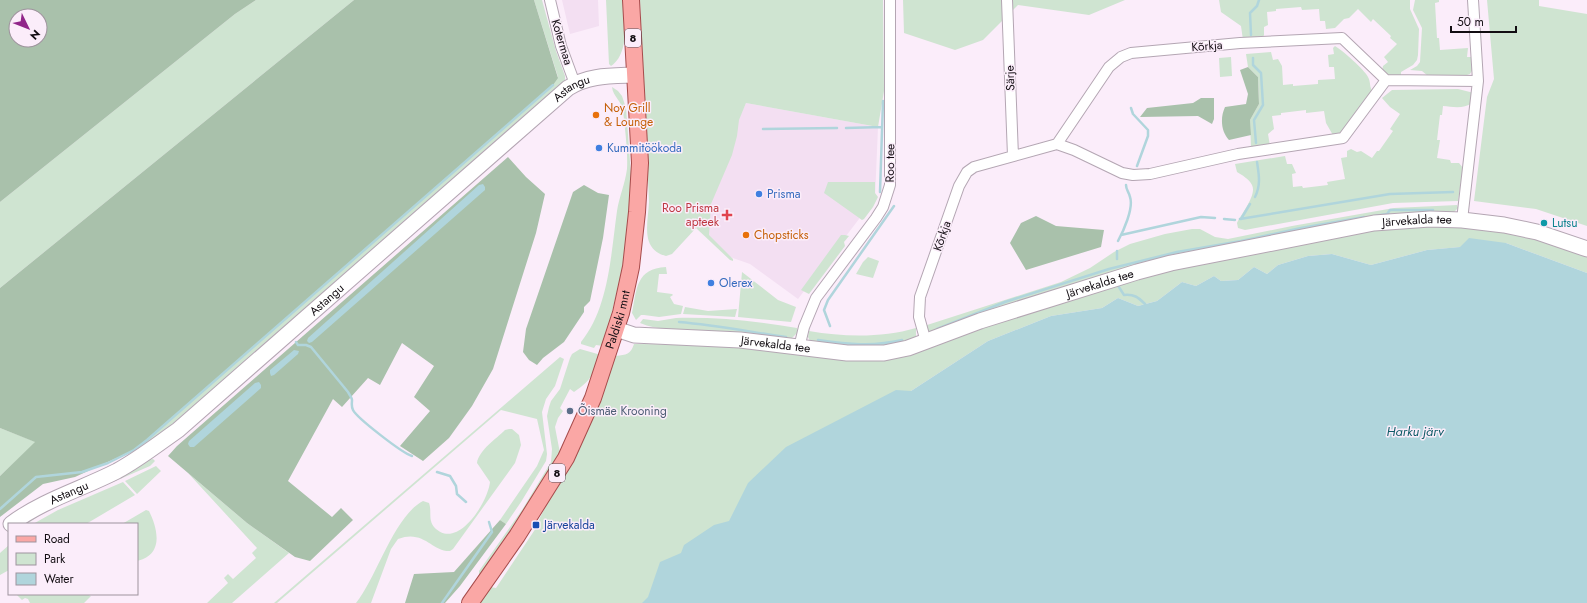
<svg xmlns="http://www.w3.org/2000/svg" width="1587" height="603" font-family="Jost,sans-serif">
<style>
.built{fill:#f3dff2}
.green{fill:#cfe4d1}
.forest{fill:#a9c1ab;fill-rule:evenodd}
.water{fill:#b0d5dc}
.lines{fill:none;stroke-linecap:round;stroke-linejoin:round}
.stream{stroke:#b0d5dc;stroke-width:2.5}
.street-casing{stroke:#b4a6b3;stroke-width:12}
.secondary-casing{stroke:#b4a6b3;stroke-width:17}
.primary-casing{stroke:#a64b4b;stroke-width:18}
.street{stroke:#fff;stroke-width:10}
.secondary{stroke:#fff;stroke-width:15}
.primary{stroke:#faa7a5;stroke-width:16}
.food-dot{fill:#e8710a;stroke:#fbedfa;stroke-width:1.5}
.shop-dot{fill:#3f7fe0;stroke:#fbedfa;stroke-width:1.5}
.health-dot{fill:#e0444e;stroke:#fbedfa;stroke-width:1.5}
.culture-dot{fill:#0f9aa8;stroke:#fbedfa;stroke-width:1.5}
.service-dot{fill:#5c6f8a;stroke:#fbedfa;stroke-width:1.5}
.transit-dot{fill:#1a4fb4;stroke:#fbedfa;stroke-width:1.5}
.labels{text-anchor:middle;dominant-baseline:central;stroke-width:3;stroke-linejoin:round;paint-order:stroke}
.shield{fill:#fbedfa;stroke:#585058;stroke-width:1}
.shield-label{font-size:11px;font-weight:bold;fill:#120d12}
.street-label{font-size:12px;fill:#120d12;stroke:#fbedfa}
.food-label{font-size:12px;fill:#c56008;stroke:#fbedfa;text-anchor:start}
.shop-label{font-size:12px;fill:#366cbe;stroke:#fbedfa;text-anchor:start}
.health-label{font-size:12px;fill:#be3a42;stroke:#fbedfa;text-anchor:end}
.culture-label{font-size:12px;fill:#0d838f;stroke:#fbedfa;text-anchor:start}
.service-label{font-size:12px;fill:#4e5e75;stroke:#fbedfa;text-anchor:start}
.transit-label{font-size:12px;fill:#164399;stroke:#fbedfa;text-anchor:start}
.water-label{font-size:13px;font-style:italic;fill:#0f5c67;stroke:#fbedfa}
</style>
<rect width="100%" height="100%" fill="#fbedfa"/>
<!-- built -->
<path class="built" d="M562 0H598L599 26 570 34Z
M746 103 878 127 875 198 798 299 750 264 730 257 694 221Z"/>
<!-- green -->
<path class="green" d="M256 0H354L0 288V202L235 14Z
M534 0H542L556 51 565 76V82L173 427 136 453 134 450 147 440 558 77Z
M606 0H625C624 21 630 53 611 66L609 64Z
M640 0H883L884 91 878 127 746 103 739 120 737 136 732 155 711 204 709 235 733 259V261L730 260 696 228 672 254 666 256C640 249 648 223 649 202Z
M903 0H1125L1089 15 1018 5 983 40 955 50 904 33Z
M1219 0H1410V9L1419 29 1418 55 1417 60 1413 65 1401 72V78L1388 77 1382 71 1383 66 1388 62 1384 57 1397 44 1390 38 1391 36 1373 19 1371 22 1358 9 1349 18 1344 19 1335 28 1326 29 1325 21H1320L1319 9 1302 10 1301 7 1276 9V11L1267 12 1268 25 1264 27V35L1262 39 1243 40 1241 26 1221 12Z
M1415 0H1439V2L1435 3 1437 38H1439L1440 50 1468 48 1467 57H1472L1473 69 1470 74 1464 76H1428L1422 71 1410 70 1417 66 1420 62 1422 28 1413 10Z
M1487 0H1539V6L1587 14V226L1536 209 1474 201 1487 97 1494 79Z
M1335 46C1342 50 1365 70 1368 77 1371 82 1369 87 1373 92L1342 133 1334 137 1326 123 1324 111 1306 113V110L1281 113V115L1272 116 1274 129 1268 134 1270 146 1251 148 1250 120 1259 104 1258 77 1248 67 1246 54 1271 52 1273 60 1278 59 1282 66 1283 85 1293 84V86L1318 84V80L1335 79 1334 67H1329L1328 55 1334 54 1333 48Z
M1231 57 1232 76 1220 77 1219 58Z
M612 87 618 91 622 96 626 108 631 175 629 213 625 248 621 276 610 319 603 340V346L596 345 594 348 581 344V342C609 308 611 253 617 211 619 197 625 184 627 169 628 153 625 128 623 111 622 101 613 97 612 87Z
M1458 89 1474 93 1472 103C1464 109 1453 107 1443 106L1442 115H1440L1437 140H1440L1437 158 1450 160 1451 163H1459L1463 168 1458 201 1393 203 1245 230 1238 228 1237 223C1242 213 1257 195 1252 185 1249 179 1242 175 1237 172L1235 164 1285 156 1287 164H1292L1296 173 1292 174 1293 187 1302 186 1303 188 1328 185 1327 182 1345 179 1341 158 1347 157V151L1351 149 1357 152 1361 151 1372 158 1377 151H1379L1393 131 1390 129 1400 114 1390 107 1382 98 1392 90Z
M828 182H875V193L878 197 873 207 864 219 862 220 824 193Z
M1457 205 1458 208 1452 214 1263 239 930 334 924 326 1061 282 1090 268 1114 252 1130 244 1165 234 1192 229H1200L1215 237 1228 239 1292 226 1394 208Z
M1431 225 1506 230 1587 255V273L1506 243 1427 250 1371 265 1332 254 1308 256 1278 265 1267 274 1254 267 1238 280 1221 281 1214 276 1196 286 1182 282 1157 301 1138 306 1118 298 1102 308 1051 316 988 341 911 391 699 603H479L490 587 496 588 538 525 537 524C549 497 566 474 579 448 594 419 605 387 616 356 626 355 631 354 634 344L740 345 834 358 997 322 1175 268 1379 227Z
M841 235H845L849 236 844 242 845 246 809 294 801 290Z
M868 257 879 261 873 278 856 274 863 262Z
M666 267 667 274H659L657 292 672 294 673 295 670 297 674 304 683 306 681 314 659 317 644 315H641L636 320 632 313C637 288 636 269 666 267Z
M742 272 778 300 796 307 791 322 738 317Z
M685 307 708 311 737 309 735 317 683 314Z
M676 318C716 317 758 321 797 328L798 332 791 339C759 336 727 332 695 330 677 328 658 331 640 323L643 319 658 321Z
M916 328V336L912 341 871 349 810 341 808 337 809 331C844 337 882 338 916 328Z
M580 349 601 355C593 374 592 380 574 392L570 389 560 408 563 411 558 418 555 427 560 453 539 491 480 576 479 574V571L522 510 551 462 552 449 547 416 549 407 551 401 560 389 570 358 572 354Z
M560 357 564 359 555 386 546 399 542 412 547 454 546 461 521 502 506 524 500 520 537 466 544 450 537 419 501 410 277 603H274Z
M0 428 36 442 0 476Z
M509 429H512L519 435 521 445 515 463 453 549 450 551C432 552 424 529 398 539L391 549 371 603H356C377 577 394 516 423 501L429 503C432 511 428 520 434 527 457 552 488 502 490 482L477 463C479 450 496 439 505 430Z
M153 459 155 461 150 466 46 511 27 524H20L147 460Z
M156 466 161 471 137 494 125 481Z
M188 473 247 523 289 553 232 603H207L228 583 224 578 228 574 233 579 256 558 252 553 257 548Z
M123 482 135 495 86 524H33L58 510Z
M146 510 149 511C158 529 164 555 137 561V524H122Z
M9 545V570L0 575V553Z
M16 594H86L91 596 84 603H30L28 599 25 598 22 600Z"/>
<!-- forest -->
<path class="forest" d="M0 0H256L235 14 0 202ZM16 16H40V40H16Z
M354 0H534L558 78 553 85 147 440 134 450 75 477 43 484 0 517V476L35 442 0 428V288Z
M1248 67 1258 77 1259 104 1250 120 1251 135 1229 140C1221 131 1220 118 1225 107L1246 104 1248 94 1240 70Z
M1201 98H1214V119L1212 124 1198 116 1140 117 1147 108 1193 103Z
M508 157 526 177 545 194 536 233 493 369 472 406 449 438 423 461 400 446 430 411 414 397 434 366 402 343 380 385 368 378 342 407 333 399 288 481 332 517 341 508 353 520 310 561 295 557 247 523 168 456 177 446Z
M584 185 598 193 609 195 603 238 590 301 584 307V312L564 342 543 358 537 365 529 360 523 352 526 329 573 192Z
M1036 216 1056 226 1104 230 1101 247 1026 270 1010 243 1021 223Z
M500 520 506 524 460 586 445 603H405L414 574 454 572Z"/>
<!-- water -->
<path class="water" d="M483 184 485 187V190L312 342 309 343 307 341 308 338 479 185Z
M1469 238 1506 243 1587 273V603H642L648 597 660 562 681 553 684 545 714 525 729 521 748 483 786 447 896 390 911 391 988 341 1051 316 1102 308 1118 298 1138 306 1157 301 1182 282 1196 286 1214 276 1221 281 1238 280 1254 267 1267 274 1278 265 1308 256 1332 254 1371 265 1427 250 1460 247Z
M294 350 299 351 298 354 274 375 271 376 270 373V370Z
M259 382 261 385V388L194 447H190L188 444 189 441 255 383Z"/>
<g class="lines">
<!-- stream -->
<path class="stream" d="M1251 35 1250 13 1257 6 1259 0
M1253 58V65L1261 73 1263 105 1254 120 1256 143
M1131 108 1133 114 1148 130V136L1137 166
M846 128 882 127
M763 129 837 128
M880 192 883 101
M1255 197C1261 185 1259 175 1257 162
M1375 216 1387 214 1390 210H1433
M1224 219 1235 220
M1240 219 1390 194 1453 192
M1241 219 1250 204
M1121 235 1201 217 1215 218
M1118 241C1123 232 1134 208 1130 197 1129 192 1126 190 1126 185
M1117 259V251
M1117 284 1124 295C1134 294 1138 297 1145 304
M679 322C715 325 751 332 786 337
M830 326 824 310 828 300 894 206
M937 329 1005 302 1109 269 1177 252 1241 241 1301 228 1364 217
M818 340C847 344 873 347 902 340
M296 342 298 345H306L311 347 348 392C349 394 352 398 352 400 352 404 351 406 353 410 357 418 402 453 412 456
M437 472 450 476 456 486 457 494 466 502
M0 509 36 477 82 472 108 463 134 450 147 440 553 85
M442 603 492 532 489 522"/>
<defs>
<path id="street" d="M550 0 561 46 575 84
M1007 0 1013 156
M1057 144 1074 150 1122 173 1133 175 1150 174 1238 154 1343 138 1386 80
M1462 220 1478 81 1473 0
M926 342 919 317 920 297 959 186 967 172 974 167 1057 144 1109 67 1121 57 1131 53 1240 43 1342 38 1386 80 1478 81
M799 348 804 327 816 298 876 218 883 207 890 185V0"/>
<g id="secondary">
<path id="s1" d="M616 329 634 335 740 340 847 353H884L908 348 980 321 1137 272 1171 263 1374 223 1430 219 1462 220 1504 225 1537 232 1587 249"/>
<path id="s2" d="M11 524C43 500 82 489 117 471 139 459 158 444 178 430L568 88C589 75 610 76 635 75"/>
</g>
<g id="primary">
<path id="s3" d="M470 603 517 536 566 458 593 398 621 313 631 267 637 212 640 163 631 0"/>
</g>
</defs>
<!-- street casing -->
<use href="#street" class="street-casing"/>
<!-- secondary casing -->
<use href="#secondary" class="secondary-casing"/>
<!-- primary casing -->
<use href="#primary" class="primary-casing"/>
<!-- street -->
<use href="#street" class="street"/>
<!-- secondary -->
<use href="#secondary" class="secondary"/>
<!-- primary -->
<use href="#primary" class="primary"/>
</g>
<!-- markers -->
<g class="food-dot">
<circle cx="596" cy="115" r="4"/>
<circle cx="746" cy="235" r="4"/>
</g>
<g class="shop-dot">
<circle cx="599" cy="148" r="4"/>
<circle cx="759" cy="194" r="4"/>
<circle cx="711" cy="283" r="4"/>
</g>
<path class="health-dot" d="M725 209h4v4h4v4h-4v4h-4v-4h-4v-4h4z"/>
<circle class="culture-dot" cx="1544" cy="223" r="4"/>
<circle class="service-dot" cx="570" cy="411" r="4"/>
<rect class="transit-dot" x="532" y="521" width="8" height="8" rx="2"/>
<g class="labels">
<!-- shield labels -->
<g class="shield">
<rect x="625" y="29" width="16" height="18" rx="3"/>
<rect x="549" y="464" width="16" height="18" rx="3"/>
</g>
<g class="shield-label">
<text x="633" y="38">8</text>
<text x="557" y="473">8</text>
</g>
<!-- street labels -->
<g class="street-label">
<text transform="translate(562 42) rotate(73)">Kotermaa</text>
<text transform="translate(1207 46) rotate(-5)">Kõrkja</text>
<text transform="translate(1010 78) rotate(-92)">Särje</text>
<text stroke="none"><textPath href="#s2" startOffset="714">Astangu</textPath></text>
<text transform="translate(890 163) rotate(-89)">Roo tee</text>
<text stroke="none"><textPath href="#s1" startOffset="821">Järvekalda tee</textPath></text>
<text transform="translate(942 236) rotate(-71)">Kõrkja</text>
<text stroke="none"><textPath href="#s1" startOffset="497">Järvekalda tee</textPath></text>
<text stroke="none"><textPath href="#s2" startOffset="390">Astangu</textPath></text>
<text stroke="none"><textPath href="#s3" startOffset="322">Paldiski mnt</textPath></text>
<text stroke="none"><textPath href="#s1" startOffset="161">Järvekalda tee</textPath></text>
<text stroke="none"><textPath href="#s2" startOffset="66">Astangu</textPath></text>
</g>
<!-- food labels -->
<g class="food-label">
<text x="604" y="108">Noy Grill<tspan x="604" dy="14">&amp; Lounge</tspan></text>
<text x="754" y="235">Chopsticks</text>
</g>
<!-- shop labels -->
<g class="shop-label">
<text x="607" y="148">Kummitöökoda</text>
<text x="767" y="194">Prisma</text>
<text x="719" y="283">Olerex</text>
</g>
<!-- health labels -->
<g class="health-label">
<text x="719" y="208">Roo Prisma<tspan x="719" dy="14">apteek</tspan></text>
</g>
<!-- culture labels -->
<g class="culture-label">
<text x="1552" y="223">Lutsu</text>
</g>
<!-- service labels -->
<g class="service-label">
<text x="578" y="411">Õismäe Krooning</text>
</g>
<!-- transit labels -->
<g class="transit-label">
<text x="544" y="525">Järvekalda</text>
</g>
<!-- water labels -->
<g class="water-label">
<text x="1415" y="431">Harku järv</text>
</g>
</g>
<!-- legend -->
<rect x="8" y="523" width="130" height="72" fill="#fbedfa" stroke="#9e939d"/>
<rect x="16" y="536" width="20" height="6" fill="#faa7a5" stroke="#9e939d"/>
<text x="44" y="543" font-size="12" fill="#120d12">Road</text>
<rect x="16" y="553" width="20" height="12" fill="#cfe4d1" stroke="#9e939d"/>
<text x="44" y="563" font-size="12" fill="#120d12">Park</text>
<rect x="16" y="573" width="20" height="12" fill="#b0d5dc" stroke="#9e939d"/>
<text x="44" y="583" font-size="12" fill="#120d12">Water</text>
<!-- north arrow -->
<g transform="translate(28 28) rotate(133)"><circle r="19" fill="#fbedfa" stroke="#9e939d"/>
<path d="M0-3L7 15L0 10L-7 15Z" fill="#91268a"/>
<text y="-6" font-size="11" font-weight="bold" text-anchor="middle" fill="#120d12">N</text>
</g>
<!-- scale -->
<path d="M1451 26v6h65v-6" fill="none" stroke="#120d12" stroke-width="2"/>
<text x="1457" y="26" font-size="12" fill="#120d12" stroke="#fbedfa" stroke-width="3" paint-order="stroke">50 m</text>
</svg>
